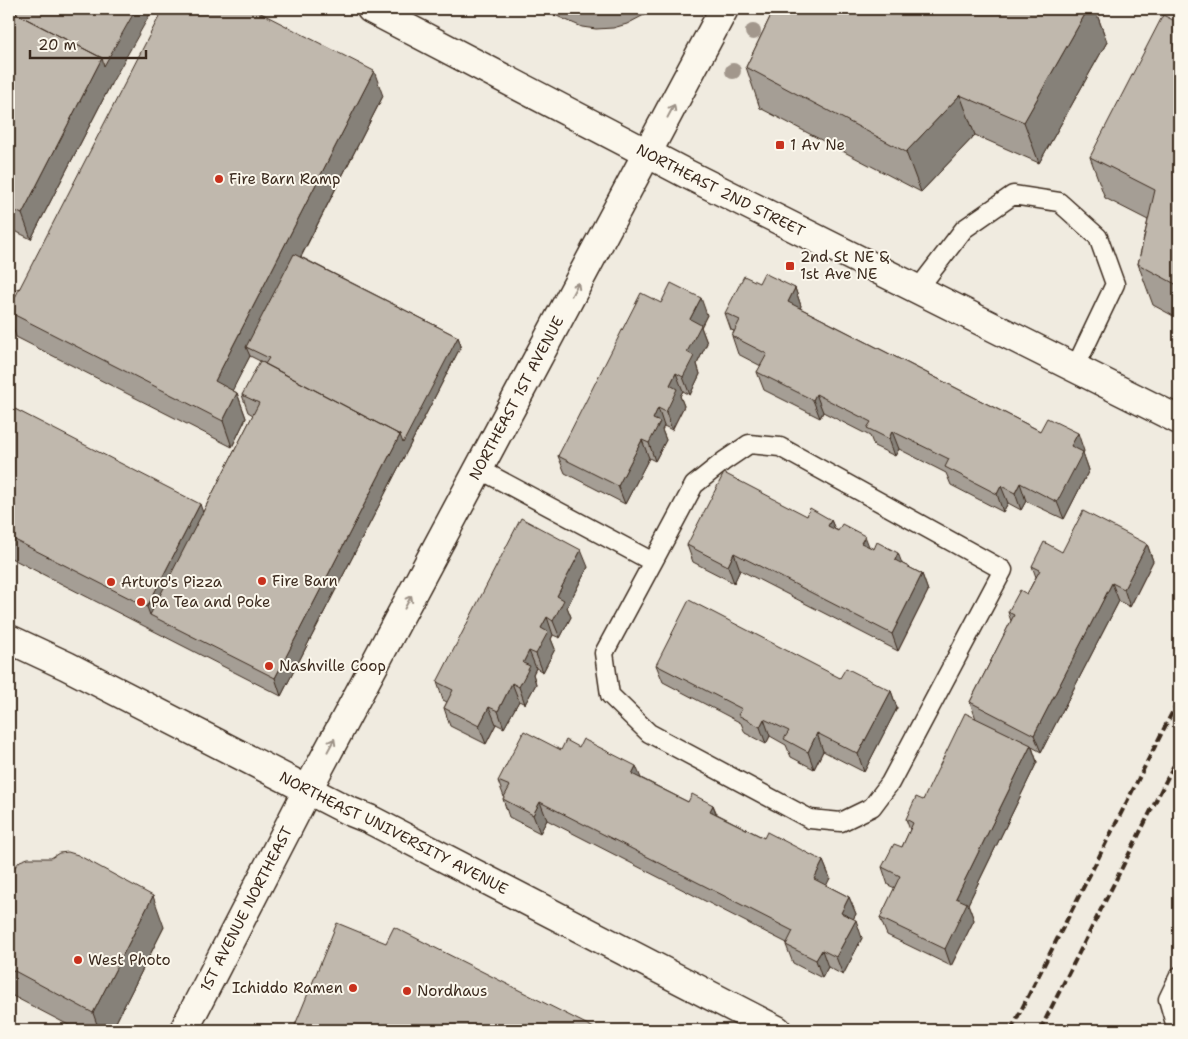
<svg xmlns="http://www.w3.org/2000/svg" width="1188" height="1039" font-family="'Shantell Sans',sans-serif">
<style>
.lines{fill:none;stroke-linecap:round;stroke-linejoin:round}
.service-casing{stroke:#3b2a1e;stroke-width:21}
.tertiary-casing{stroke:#3b2a1e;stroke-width:31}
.secondary-casing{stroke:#3b2a1e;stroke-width:31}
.service{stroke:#fbf7ec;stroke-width:18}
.tertiary{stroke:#fbf7ec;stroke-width:28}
.secondary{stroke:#fbf7ec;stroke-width:28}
.rail{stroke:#3b2a1e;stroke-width:4;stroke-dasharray:8 4;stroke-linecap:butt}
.tree{fill:#a2978c}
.wall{fill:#a59e95;stroke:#3b2a1e}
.shaded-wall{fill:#868179;stroke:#3b2a1e}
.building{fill:#c0b8ad;stroke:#3b2a1e}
.oneway{stroke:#9b9085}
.poi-dot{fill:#c8321e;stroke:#fbf7ec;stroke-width:2}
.labels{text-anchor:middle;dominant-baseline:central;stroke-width:4;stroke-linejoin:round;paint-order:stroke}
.poi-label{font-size:15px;fill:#3b2a1e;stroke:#fbf7ec;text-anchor:start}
.street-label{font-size:15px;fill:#3b2a1e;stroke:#fbf7ec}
</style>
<rect width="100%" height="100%" fill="#f0ebe0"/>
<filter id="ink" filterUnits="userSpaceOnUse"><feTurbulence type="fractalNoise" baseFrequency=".02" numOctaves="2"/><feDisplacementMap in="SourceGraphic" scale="10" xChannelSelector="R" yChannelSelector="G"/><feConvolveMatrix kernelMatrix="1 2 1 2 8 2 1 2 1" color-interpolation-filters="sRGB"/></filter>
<g filter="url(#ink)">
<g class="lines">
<defs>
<path id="service" d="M918 289 964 229 1013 195 1059 202 1098 237 1115 284 1075 368
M9 322 21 298
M479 469 653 562 604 653 610 695 649 733 810 819 841 822 872 807 890 783 1003 570 780 447 749 444 724 461 694 485 653 562
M1179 976 1168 999 1174 1020 1179 1025"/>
<g id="tertiary">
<path id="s1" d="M371 9 687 174 1179 420"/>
</g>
<g id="secondary">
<path id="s2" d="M9 639 67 666 349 811 369 819 777 1030"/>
<path id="s3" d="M184 1030 308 789 724 9"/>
</g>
</defs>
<!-- service casing -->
<use href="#service" class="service-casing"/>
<!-- tertiary casing -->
<use href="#tertiary" class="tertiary-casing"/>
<!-- secondary casing -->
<use href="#secondary" class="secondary-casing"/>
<!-- service -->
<use href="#service" class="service"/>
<!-- tertiary -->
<use href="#tertiary" class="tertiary"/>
<!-- secondary -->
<use href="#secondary" class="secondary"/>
<!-- rail -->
<path class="rail" d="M1011 1030 1179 699
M1040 1030 1179 755"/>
</g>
<!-- trees -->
<g class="tree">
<circle cx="753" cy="32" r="8"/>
<circle cx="733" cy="71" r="8"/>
</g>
<!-- wall -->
<path class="wall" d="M9 9 111 84 31 239 9 228Z
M543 9H651L644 15 627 24 613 28 596 29 582 27 559 17Z
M774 9H1095L1107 42 1039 163 975 135 921 192 760 108 746 67Z
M1179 23V319L1153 305 1138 264 1148 220 1105 198 1090 157Z
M383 96 301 257 458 337 461 346 281 696 9 557V406L203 512 253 415 248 412 242 395 266 364 250 356 232 390 237 393 246 418 232 447 16 337 9 315V309Z
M759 283 795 288 801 306 800 308 1040 431 1084 451 1083 453 1089 470 1064 519 1026 501 1021 510 1008 503 1003 512 951 485 946 473 899 449 895 456 874 446 870 436 823 412 820 418 764 390 757 372 761 366 738 354 732 336 734 331 731 330 725 313Z
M661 303 707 315 701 327 707 343 697 364 700 374 690 395 683 391 680 396 684 406 672 430 664 426 662 430 666 440 655 461 649 458 625 504 565 473 558 456Z
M807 516 831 520 835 529 922 574 928 591 898 651 740 570 734 583 693 562 687 545Z
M1147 544 1153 561 1130 607 1119 601 1041 752 1032 747 1037 762 968 904 974 920 951 966 887 935 880 918 895 888 888 885 882 867 902 847 910 830 906 819 923 800 976 719 970 702 1011 621 1008 612 1027 594 1036 577 1032 566 1062 552Z
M588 567 567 607 571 617 560 638 553 635 551 639 555 649 543 672 536 668 533 674 536 684 525 704 519 701 504 728 496 724 486 744 450 726 444 708 447 702 443 700 437 682Z
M656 665 840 678 891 691 897 708 864 772 823 751 814 769 791 757 786 745 770 736 766 744 745 733 741 723 663 682Z
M561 750 641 778 688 802 713 805 717 814 764 838 823 861 830 878 826 885 849 897 856 914 853 919 862 938 843 975 828 967 822 978 793 963 786 945 787 943 547 820 540 833 509 817 503 799 504 797 498 781Z
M9 865 14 868 164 927 112 1030H78L9 994Z"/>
<!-- shaded-wall -->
<path class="shaded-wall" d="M136 9H153L111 84 31 239 22 214 102 58Z
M642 9H651L644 15Z
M1088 9H1095L1107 42 1039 163 1024 122Z
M374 71 383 96 253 350 246 347 250 356 224 407 215 381Z
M960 95 975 135 921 192 906 152Z
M795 288 801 306 794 319 788 302Z
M701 298 707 315 701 327 707 343 697 364 700 374 690 395 683 377 687 352 690 319Z
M458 337 461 346 281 696 275 678 400 435Z
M676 373 683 391 680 396 684 406 672 430 666 412 670 385Z
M237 393 246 418 232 447 223 421Z
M816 394 823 412 820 418 813 400Z
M658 408 664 426 662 430 666 440 655 461 649 443 653 419Z
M892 431 899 449 895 456 889 439Z
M1078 433 1084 451 1083 453 1089 470 1064 519 1057 502 1071 446Z
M642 440 649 458 625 504 618 486Z
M1020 483 1026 501 1021 510 1015 493Z
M1001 486 1008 503 1003 512 997 494Z
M200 504 209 530 150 615 147 607Z
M831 520 838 537 828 526Z
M865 536 872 554 861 543Z
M1147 544 1153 561 1130 607 1124 589Z
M581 550 588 567 567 607 571 617 560 638 553 621 557 596Z
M734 553 740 570 734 583 728 566Z
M898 553 905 571 895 560Z
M922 574 928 591 898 651 892 634Z
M1112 583 1119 601 1041 752 1034 735Z
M547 617 553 635 551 639 555 649 543 672 536 654 541 628Z
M529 651 536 668 533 674 536 684 525 704 519 687 523 663Z
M512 683 519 701 504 728 498 711Z
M891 691 897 708 864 772 858 754Z
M489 707 496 724 486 744 479 726Z
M764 719 770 736 766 744 760 727Z
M817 733 823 751 814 769 808 752Z
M1031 745 1037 762 968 904 974 920 951 966 945 949 956 898Z
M636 766 643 783 632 774Z
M540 802 547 820 540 833 533 815Z
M713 805 719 822 710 811Z
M823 861 830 878 821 897 814 879Z
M153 896 164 927 112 1030H99L93 1013Z
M849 897 856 914 847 930 841 913Z
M856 920 862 938 843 975 836 957Z
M822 950 828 967 822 978 816 960Z"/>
<!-- building -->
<path class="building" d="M9 9H136L104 66 102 58 9 10Z
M163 9H253L374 71 215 381 237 393 223 421 9 312V309Z
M774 9H1088L1024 122 960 95 906 152 746 67Z
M9 10 102 58 22 214 9 208Z
M1163 15 1179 23V286L1138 264 1155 190 1090 157Z
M294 254 458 337 403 443 400 435 265 364 269 358 246 347Z
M764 273 795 288 788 302 1040 431 1047 418 1078 433 1071 446 1083 452 1057 502 1020 483 1015 493 1001 486 997 494 945 467 949 459 892 431 889 439 867 428 871 422 816 394 813 400 757 372 767 354 732 336 740 320 725 313 744 276 759 283Z
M671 283 701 298 690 319 701 325 687 352 694 356 683 377 676 373 670 385 677 389 666 412 658 408 653 419 660 422 649 443 642 440 618 486 558 456 641 293 661 303Z
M260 361 400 435 275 678 150 615 259 403 242 395Z
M9 406 200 504 147 607 9 537Z
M724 473 807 516 810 508 831 520 828 526 838 531 842 524 865 536 861 543 874 549 877 542 898 553 895 560 922 574 892 634 734 553 728 566 687 545Z
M1083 511 1147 544 1124 589 1112 583 1034 735 970 702 1014 615 1008 612 1020 590 1027 594 1040 570 1032 566 1044 542 1062 552Z
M521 518 581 550 557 596 564 600 553 621 547 617 541 628 548 632 536 654 529 651 523 663 530 666 519 687 512 683 498 711 489 707 479 726 444 708 453 690 437 682Z
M689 600 840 678 846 668 891 691 858 754 817 733 808 752 784 739 789 731 764 719 760 727 738 715 742 709 656 665Z
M965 713 1031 745 956 898 967 903 945 949 880 918 900 876 882 867 894 844 902 847 913 823 906 819 916 797 923 800Z
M524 731 561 750 566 740 579 747 583 739 636 766 632 774 688 802 692 794 713 805 710 811 764 838 767 832 823 861 814 879 849 897 841 913 856 920 836 957 822 950 816 960 786 945 793 931 540 802 533 815 503 799 510 786 498 781Z
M68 852 78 855 153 896 93 1013 9 968V865L14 868 20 861 28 858H51L59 853Z
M337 923 386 943 394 927 598 1030H293Z"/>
<!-- one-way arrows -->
<defs><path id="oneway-shaft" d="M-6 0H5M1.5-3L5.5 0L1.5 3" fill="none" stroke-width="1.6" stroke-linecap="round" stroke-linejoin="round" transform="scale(1.25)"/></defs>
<g class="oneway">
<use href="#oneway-shaft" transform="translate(671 111) rotate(-62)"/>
<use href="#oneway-shaft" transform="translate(575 289) rotate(-62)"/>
<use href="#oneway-shaft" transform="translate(408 602) rotate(-62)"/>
<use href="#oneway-shaft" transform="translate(331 745) rotate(-62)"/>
</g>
</g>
<!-- markers -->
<g class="poi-dot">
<rect x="775" y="140" width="10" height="10" rx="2.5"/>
<circle cx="219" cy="179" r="5"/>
<rect x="785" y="261" width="10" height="10" rx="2.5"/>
<circle cx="262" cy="581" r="5"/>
<circle cx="111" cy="582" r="5"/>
<circle cx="141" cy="602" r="5"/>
<circle cx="269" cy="666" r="5"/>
<circle cx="78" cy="960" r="5"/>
<circle cx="353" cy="988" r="5"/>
<circle cx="407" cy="991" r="5"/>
</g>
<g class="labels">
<!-- poi labels -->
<g class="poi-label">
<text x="790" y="145">1 Av Ne</text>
<text x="229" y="179">Fire Barn Ramp</text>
<text x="800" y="257">2nd St NE &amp;<tspan x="800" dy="17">1st Ave NE</tspan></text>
<text x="272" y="581">Fire Barn</text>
<text x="121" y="582">Arturo's Pizza</text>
<text x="151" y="602">Pa Tea and Poke</text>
<text x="279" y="666">Nashville Coop</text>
<text x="88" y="960">West Photo</text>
<text x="343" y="988" text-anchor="end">Ichiddo Ramen</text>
<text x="417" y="991">Nordhaus</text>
</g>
<!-- street labels -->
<g class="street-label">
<text stroke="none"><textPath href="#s1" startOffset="394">NORTHEAST 2ND STREET</textPath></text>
<text stroke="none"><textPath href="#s3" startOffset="714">NORTHEAST 1ST AVENUE</textPath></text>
<text stroke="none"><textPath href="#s2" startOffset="431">NORTHEAST UNIVERSITY AVENUE</textPath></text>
<text stroke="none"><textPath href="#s3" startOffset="136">1ST AVENUE NORTHEAST</textPath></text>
</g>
</g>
<!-- margin -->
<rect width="1188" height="1039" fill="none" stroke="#fbf7ec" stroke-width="30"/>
<rect x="15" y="15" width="1158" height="1009" fill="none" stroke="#3b2a1e" stroke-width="2" filter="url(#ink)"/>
<!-- scale -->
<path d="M30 50v8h116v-8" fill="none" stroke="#3b2a1e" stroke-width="2.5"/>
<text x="38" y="50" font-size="15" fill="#3b2a1e" stroke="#fbf7ec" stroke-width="4" paint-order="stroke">20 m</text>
</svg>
